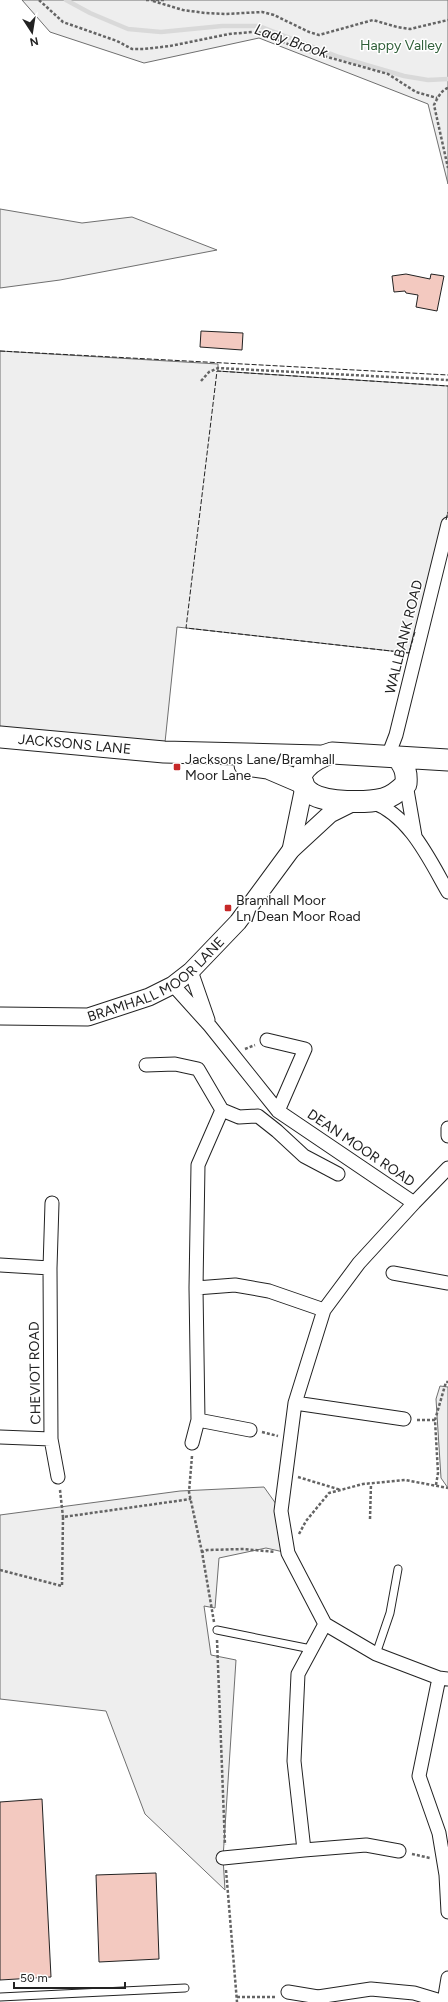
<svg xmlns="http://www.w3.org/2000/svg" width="448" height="2002" font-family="Figtree,sans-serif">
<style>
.green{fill:#eee;stroke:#6f6f6f}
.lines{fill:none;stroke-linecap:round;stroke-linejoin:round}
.stream{stroke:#d9d9d9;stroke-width:4.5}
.building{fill:#f3c9c0;stroke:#222}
.service-casing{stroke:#222;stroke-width:9}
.minor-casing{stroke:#222;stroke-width:15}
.tertiary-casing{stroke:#222;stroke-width:19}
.primary-casing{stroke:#222;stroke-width:23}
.path{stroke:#646464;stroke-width:2.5;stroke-dasharray:3 2;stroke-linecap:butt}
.service{stroke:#fff;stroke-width:7}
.minor{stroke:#fff;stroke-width:13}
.tertiary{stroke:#fff;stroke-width:17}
.primary{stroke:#fff;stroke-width:21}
.fence{stroke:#222;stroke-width:1;stroke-dasharray:5 2;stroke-linecap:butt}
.poi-dot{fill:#c62828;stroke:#fff;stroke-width:1.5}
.labels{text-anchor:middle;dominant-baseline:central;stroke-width:3;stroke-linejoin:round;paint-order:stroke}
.park-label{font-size:14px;fill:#2f5e38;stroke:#fff}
.street-label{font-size:14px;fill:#222;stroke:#fff}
.poi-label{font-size:14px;fill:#222;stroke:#fff;text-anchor:start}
.water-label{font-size:15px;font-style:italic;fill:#222;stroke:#fff}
</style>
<rect width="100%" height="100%" fill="#fff"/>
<!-- green -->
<path class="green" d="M22 0H448V184L428 104 259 38 144 63 50 32Z
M0 209 82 223 132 217 217 250 60 280 0 288Z
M0 351 218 364V371L448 386V512L409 653 177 627 164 752 0 737Z
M440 1386 448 1387V1488L441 1478 436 1399Z
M264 1487 281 1511 288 1553 266 1548 219 1558 215 1608 204 1606 211 1655 236 1660 223 1858 225 1890 145 1814 106 1711 0 1699V1515L180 1491Z"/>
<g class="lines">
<!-- stream -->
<path class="stream" d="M66 0 90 13 128 29 161 32 222 26H259L339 57 404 76 428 80 448 79"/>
</g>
<!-- building -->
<path class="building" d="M406 274 430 279 431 274 444 276 437 311 416 307 418 295 406 293 405 291 394 292 392 276Z
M201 331 243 333 242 350 200 347Z
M42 1799 51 1977 0 1980V1802Z
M156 1873 159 1959 99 1962 96 1875Z"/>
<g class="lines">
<defs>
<path id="service" d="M217 1630 311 1649
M376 1654 390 1613 398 1569
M0 1997 185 1988"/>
<path id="minor" d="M388 756 396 735 448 524
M406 784 415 836
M372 802C410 816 429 859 448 892
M191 971 208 1020
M173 985 210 1026 278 1111 414 1203 359 1263 324 1310 295 1403 281 1511 288 1553 325 1624 376 1654 439 1678 448 1679
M267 1040 305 1049 278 1111
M146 1065 175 1064 198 1069 222 1110 198 1165 196 1288 235 1285 269 1291 324 1310
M222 1110 239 1117 258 1116 277 1131 304 1156 338 1174
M448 1128V1136
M414 1203 448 1168
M0 1265 50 1268 51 1439 58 1477
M50 1268 52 1203
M393 1273 448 1283
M196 1288 198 1420 250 1430
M295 1403 404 1419
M0 1437 51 1439
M192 1443 198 1420
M325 1624 298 1674 294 1761 304 1850 366 1845 399 1851
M439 1678 419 1776 439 1833 446 1875 448 1912
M223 1858 304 1850
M288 1992 318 1997 371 1989 414 1993 444 2002
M444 2002 448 1978"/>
<g id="tertiary">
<path d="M291 850 304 787"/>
<path id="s1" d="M0 1016 88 1017 149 997 173 985 191 971 238 922 291 850 330 814 356 801"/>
</g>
<g id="primary">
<path id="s2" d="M0 737 164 752 319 756"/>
<path d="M398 758C405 767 407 773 406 784 399 791 392 797 383 799 366 803 327 803 312 794 286 777 313 758 332 753L448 760"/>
<path d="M245 765 268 768 303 783"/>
</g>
</defs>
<!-- service casing -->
<use href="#service" class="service-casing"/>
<!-- minor casing -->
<use href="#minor" class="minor-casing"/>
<!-- tertiary casing -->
<use href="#tertiary" class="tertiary-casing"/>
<!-- primary casing -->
<use href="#primary" class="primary-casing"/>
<!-- path -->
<path class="path" d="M39 0 63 22 117 41 132 49H144L170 46 229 34 252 32 263 33 299 49 388 74 416 92 437 98
M146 0H165
M153 1 183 10 205 13 225 14 262 12 274 15 309 32 319 35 373 20 397 27 410 29 448 20
M448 88C441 90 437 99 434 105L448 168
M201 381 209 372 218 368 448 380
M245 1049 255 1045
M417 1420H435
M262 1432 278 1436
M192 1456 189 1492 202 1552
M298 1477 341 1490
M436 1485 438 1473 435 1420 446 1382H448
M60 1490 63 1517
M370 1519 371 1484
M299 1534 306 1521 329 1493 363 1484 405 1480 448 1488
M0 1570 62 1586 63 1517 191 1499
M214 1622 202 1552 207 1550 244 1549 275 1552
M217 1640 225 1845
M412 1854 430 1858
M226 1870 237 2002
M237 1997H276"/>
<!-- service -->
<use href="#service" class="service"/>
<!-- minor -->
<use href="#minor" class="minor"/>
<!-- tertiary -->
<use href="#tertiary" class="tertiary"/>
<!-- primary -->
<use href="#primary" class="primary"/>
<!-- fence -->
<path class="fence" d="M0 351 448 375
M446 520 448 512
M415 632 409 653 186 628 217 371 448 386"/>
</g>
<!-- markers -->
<g class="poi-dot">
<rect x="173" y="763" width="8" height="8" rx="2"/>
<rect x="224" y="904" width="8" height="8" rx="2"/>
</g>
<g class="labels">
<!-- park labels -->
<g class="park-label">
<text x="401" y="45">Happy Valley</text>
</g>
<!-- street labels -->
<g class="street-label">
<text transform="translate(404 637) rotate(-76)">WALLBANK ROAD</text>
<text stroke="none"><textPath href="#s2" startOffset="75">JACKSONS LANE</textPath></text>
<text stroke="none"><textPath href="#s1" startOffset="167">BRAMHALL MOOR LANE</textPath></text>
<text transform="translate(361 1148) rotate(34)">DEAN MOOR ROAD</text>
<text transform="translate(35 1373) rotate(-91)">CHEVIOT ROAD</text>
</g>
<!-- poi labels -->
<g class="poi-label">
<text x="185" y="759">Jacksons Lane/Bramhall<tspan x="185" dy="16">Moor Lane</tspan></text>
<text x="236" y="900">Bramhall Moor<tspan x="236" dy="16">Ln/Dean Moor Road</tspan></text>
</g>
<!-- water labels -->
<g class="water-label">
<text transform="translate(291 41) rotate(19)">Lady Brook</text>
</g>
</g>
<!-- north arrow -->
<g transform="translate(32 32) rotate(168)" stroke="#ffffff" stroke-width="3" paint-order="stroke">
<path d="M0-3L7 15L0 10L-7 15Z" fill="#222222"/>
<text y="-6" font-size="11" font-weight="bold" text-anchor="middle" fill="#222222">N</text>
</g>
<!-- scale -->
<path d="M14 1982v6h111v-6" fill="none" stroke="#222222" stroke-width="2"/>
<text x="20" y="1982" font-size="12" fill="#222222" stroke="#ffffff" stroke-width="3" paint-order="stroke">50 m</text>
</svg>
